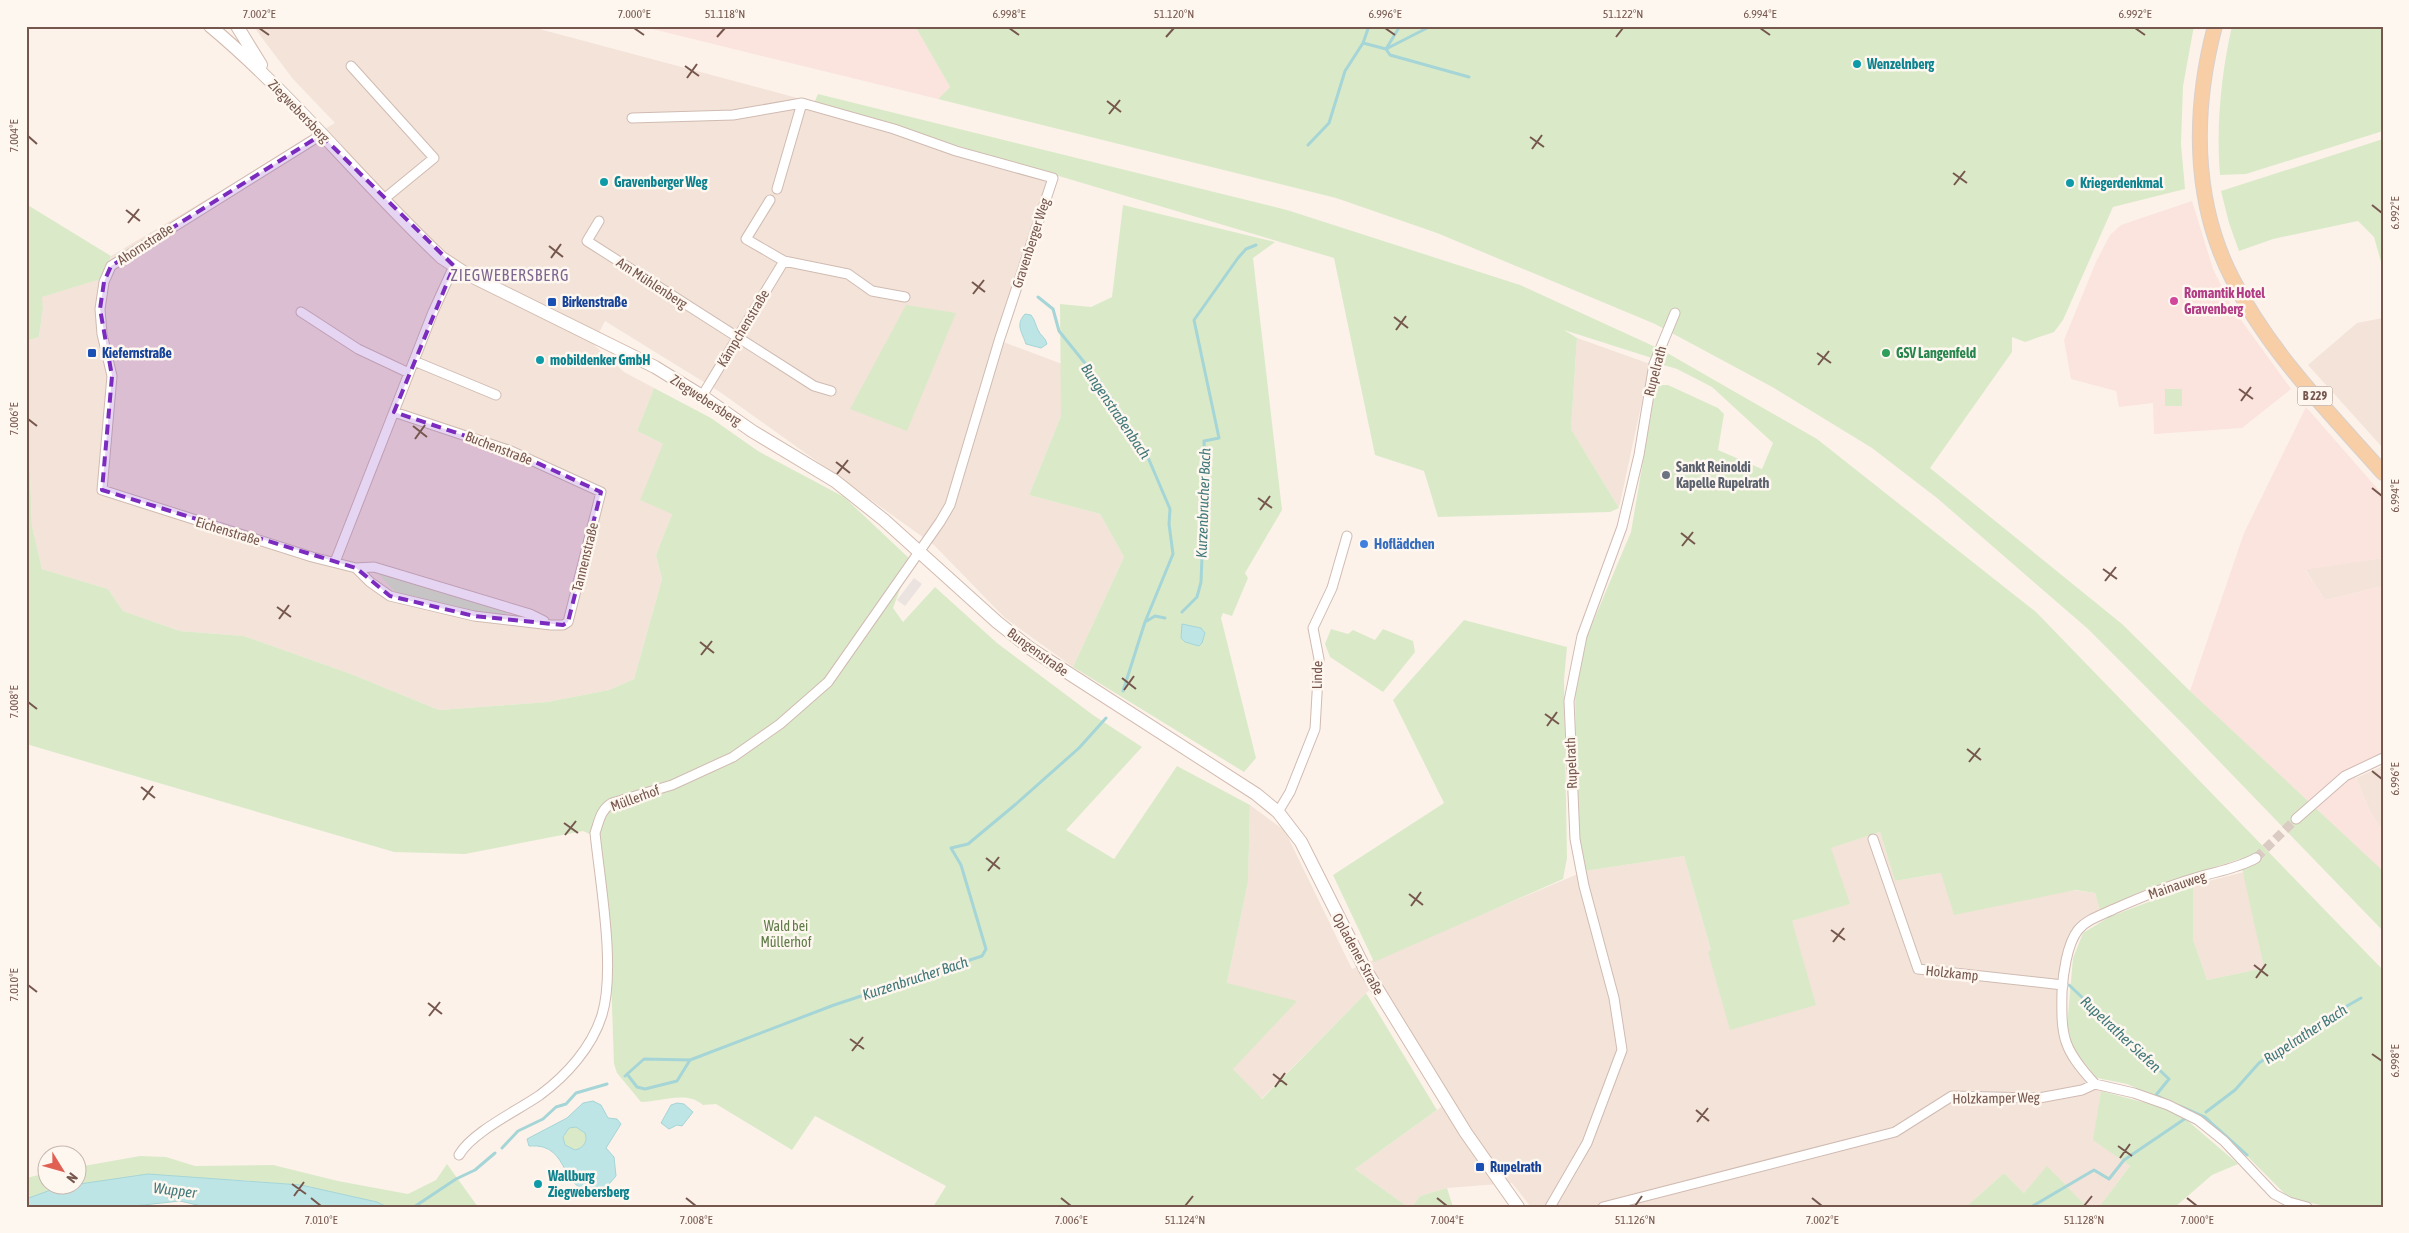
<svg xmlns="http://www.w3.org/2000/svg" width="2409" height="1233" font-family="'Asap Condensed',sans-serif">
<style>
.residential{fill:#f3e3d8}
.commercial{fill:#fbe3de}
.industrial{fill:#ebe3df}
.green{fill:#daeac8}
.water{fill:#bee5e5;stroke:#a5d5d7;fill-rule:evenodd}
.lines{fill:none;stroke-linecap:round;stroke-linejoin:round}
.stream{stroke:#a5d5d7;stroke-width:3}
.street-tunnel{stroke:#dacbc3;stroke-width:9;stroke-dasharray:9 4.5;stroke-linecap:butt}
.street-casing{stroke:#d0bbb2;stroke-width:11}
.secondary-casing{stroke:#d3bbaf;stroke-width:14}
.primary-casing{stroke:#d9d0cd;stroke-width:16}
.street{stroke:#fff;stroke-width:9}
.secondary{stroke:#fff;stroke-width:12}
.primary{stroke:#f7cea5;stroke-width:14}
.marked{fill:#7b2cbf;fill-opacity:0.2;stroke:#7b2cbf;stroke-width:4;stroke-dasharray:10 6;stroke-linejoin:round}
.ticks{fill:none;stroke:#76574d;stroke-width:2}
.culture-dot{fill:#0f9aa8;stroke:#fef7f0;stroke-width:2}
.hotel-dot{fill:#d1479c;stroke:#fef7f0;stroke-width:2}
.transit-dot{fill:#1a4fb4;stroke:#fef7f0;stroke-width:2}
.leisure-dot{fill:#2e9e5b;stroke:#fef7f0;stroke-width:2}
.worship-dot{fill:#6b7280;stroke:#fef7f0;stroke-width:2}
.shop-dot{fill:#3f7fe0;stroke:#fef7f0;stroke-width:2}
.labels{text-anchor:middle;dominant-baseline:central;stroke-width:5;stroke-linejoin:round;paint-order:stroke}
.shield{fill:#fef7f0;stroke:#9f877e;stroke-width:1}
.shield-label{font-size:12px;font-weight:bold;fill:#76574d}
.culture-label{font-size:14px;font-weight:bold;fill:#0d838f;stroke:#fef7f0;text-anchor:start}
.street-label{font-size:14px;fill:#76574d;stroke:#fef7f0}
.hotel-label{font-size:14px;font-weight:bold;fill:#b23c85;stroke:#fef7f0;text-anchor:start}
.transit-label{font-size:14px;font-weight:bold;fill:#164399;stroke:#fef7f0;text-anchor:start}
.leisure-label{font-size:14px;font-weight:bold;fill:#27864d;stroke:#fef7f0;text-anchor:start}
.worship-label{font-size:14px;font-weight:bold;fill:#5b616d;stroke:#fef7f0;text-anchor:start}
.shop-label{font-size:14px;font-weight:bold;fill:#366cbe;stroke:#fef7f0;text-anchor:start}
.park-label{font-size:14px;fill:#5d7b46;stroke:#fef7f0}
.water-label{font-size:15px;font-style:italic;fill:#41787a;stroke:#fef7f0}
.quarter-label{font-size:16px;letter-spacing:1px;fill:#7d6691;stroke:#fef7f0}
.neatline{fill:none;stroke:#76574d;stroke-width:2}
.ticks-label{font-size:12px;text-anchor:middle;fill:#76574d}
</style>
<rect width="100%" height="100%" fill="#fcf2ea"/>
<!-- residential -->
<path class="residential" d="M253 26H528L801 99 809 108 901 135 960 157 1048 181 995 339 1062 364 1061 416 1029 495 1100 514 1124 557 1073 667 1005 618 934 545 720 392 605 321 593 344 624 372 654 388 637 431 663 444 672 514 656 555 662 579 634 679 609 690 547 702 439 710 351 674 244 636 180 631 123 611 108 589 42 569 32 526 30 472 26 457V341L39 337 43 308 41 297 101 279 111 256 335 123 293 79Z
M2383 318V448L2308 365 2357 323Z
M1577 338 1650 364 1619 508 1571 429Z
M2383 558V586L2325 600 2305 569Z
M2383 766V831L2370 811 2356 778Z
M1250 805 1285 831 1352 969 1585 871 1684 856 1711 950 1792 921 1849 904 1830 848 1880 832 1895 881 1941 873 2095 893 2100 910 2079 923 2065 944 2060 986 2061 1041 2075 1064 2101 1091 2094 1140 2130 1166 2099 1207H2087L2047 1167 2024 1193 2004 1173 1966 1207H1531L1512 1183 1447 1188 1420 1196 1412 1207H1408L1355 1169 1447 1103 1413 1047 1381 981 1366 993 1261 1099 1233 1069 1227 983 1248 882Z
M2244 872 2264 968 2207 980 2193 939V885Z"/>
<!-- commercial -->
<path class="commercial" d="M640 26H915L950 87 938 99Z
M2192 201 2213 269 2233 309 2291 389 2242 428 2154 434 2153 403 2119 407 2116 391 2071 379 2064 340 2096 262 2110 235 2121 225Z
M2306 407 2383 495V558L2305 570 2325 600 2383 586V754L2350 769 2356 778 2370 811 2383 831V871L2190 691 2244 533Z"/>
<!-- industrial -->
<path class="industrial" d="M914 578 922 584 905 606 897 600Z"/>
<!-- green -->
<path class="green" d="M915 26H2194L2183 86 2181 144 2185 189 2113 207 2063 320 2054 332 2025 342 2012 337V352L1930 468 2122 624 2190 691 2380 868 2383 871V931L2189 730 2088 629 1937 498 1872 448 1774 388 1655 324 1437 233 1336 198 938 99 950 87Z
M2232 26H2383V131L2246 174 2220 175C2216 127 2221 74 2232 26Z
M818 94 1287 210 1520 285 1662 350 1817 439 2036 612 2383 970V1207H2331L2290 1199 2212 1121 2127 1084 2097 1078 2073 1049 2067 1027 2073 958 2083 933 2109 917 2193 885V939L2207 980 2264 968 2240 859 2149 888 2100 910 2095 893 2075 890 1954 915 1941 873 1895 881 1880 832 1831 848 1850 904 1792 921 1816 1005 1730 1030 1708 952 1711 950 1684 856 1585 871 1580 846 1576 794 1575 679 1587 636 1631 532 1656 385H1668L1718 408 1724 414 1718 450 1762 469 1773 443 1712 387 1677 369 1657 363 1655 359 1564 330 1577 338 1571 429 1619 508 1610 512 1438 517 1424 471 1375 455 1334 258 814 103Z
M2383 139V269L2374 237 2358 221 2273 239 2239 251 2229 223 2221 191Z
M26 204 111 256 101 279 42 297 43 308 39 337 26 341Z
M1123 205 1275 242 1253 258 1282 510 1245 573 1248 578 1232 616 1223 613 1221 618 1256 758 1244 772 1073 667 1124 557 1100 514 1029 495 1061 416 1060 304 1091 307 1112 297Z
M906 305 956 313 907 431 850 409Z
M654 388 711 418 758 451 844 497 911 560 893 608 903 622 935 587 997 643 1093 715 1142 747 1066 830 1114 859 1177 766 1250 805 1248 882 1227 983 1297 1001 1233 1069 1262 1099 1366 993 1437 1110 1355 1169 1408 1207H933L946 1186 815 1116 792 1150 716 1104 703 1105C686 1090 661 1102 641 1102L617 1073 614 1064 611 979 600 839 583 831 465 854 394 852 26 744V457L30 472 32 526 42 569 108 589 123 611 180 631 244 636 351 674 439 710 547 702 609 690 634 679 662 579 656 555 672 514 640 500 663 444 637 431Z
M2165 389H2182V406H2165Z
M376 571 506 610V616L453 608 396 593Z
M1464 620 1567 647 1564 680 1567 858 1563 879 1374 962 1333 875 1444 803 1393 700Z
M1331 629 1348 634 1353 630 1375 640 1383 629 1413 641 1415 652 1383 692 1330 657 1325 644Z
M2101 1091 2172 1110 2188 1121 2238 1164 2212 1175 2175 1207H2099L2130 1166 2093 1140Z
M563 1138a12 12 0 1 1 24 0a12 12 0 1 1-24 0Z
M140 1156 166 1157 195 1166 273 1165 338 1181 408 1194 436 1180 447 1164 478 1207H387L377 1202 301 1185 239 1180 120 1179 78 1184V1167Z
M2047 1166 2087 1207H1966L2004 1173 2024 1193Z
M47 1173 48 1186H69L26 1199V1178Z
M1447 1188 1453 1207H1412L1420 1196Z"/>
<!-- water -->
<path class="water" d="M1025 314 1031 315C1035 320 1035 324 1038 330 1040 335 1046 338 1047 344L1041 348 1026 344C1022 332 1015 325 1025 314Z
M1182 624 1201 628 1205 633 1202 643 1199 646 1185 642 1181 638Z
M593 1101 601 1105 608 1118 617 1119 621 1124 606 1148 614 1157 616 1176 603 1191C556 1198 574 1142 529 1146L527 1139 567 1118 583 1103ZM576 1127 585 1133C588 1141 584 1148 575 1150L565 1145 563 1137 569 1128Z
M677 1103 684 1104 693 1112 682 1126 677 1125 669 1129 661 1123 671 1105Z
M148 1174 301 1185 377 1202 387 1207H206L180 1201 125 1207H26V1199L59 1187Z"/>
<g class="lines">
<!-- stream -->
<path class="stream" d="M1400 26 1386 49 1390 55 1469 77
M1363 43 1386 49 1431 26
M1308 145 1329 123 1345 71 1363 43 1369 26
M1038 297 1053 309 1059 331 1101 383 1144 448 1170 509 1169 524 1173 554 1145 622
M1182 612 1197 597 1201 582 1205 480 1204 441 1219 438 1194 320 1238 258 1246 249 1256 245
M1123 691 1145 622 1155 616 1165 618
M2069 985 2169 1079 2156 1095 2165 1100
M627 1074 637 1087 645 1089 677 1081 690 1060 834 1005 982 956 986 949 961 865 951 848 968 844 1016 804 1079 748 1106 718
M625 1076 644 1059 690 1060
M2180 1106 2205 1117 2247 1155
M2206 1112 2235 1090 2259 1063 2319 1022 2361 998
M502 1148 518 1131 543 1119 556 1107 566 1104 576 1093 607 1084
M414 1207 456 1179 475 1170 495 1153
M2031 1207 2094 1170 2109 1179 2124 1160 2186 1118"/>
<!-- street-tunnel -->
<path class="street-tunnel" d="M2256 858 2296 819"/>
<defs>
<path id="street" d="M351 66 434 158 384 199
M321 135 111 266 104 282 100 309 102 334 112 376 102 490 312 557 356 568 370 582 390 596 474 616 551 625H563L568 622 601 492 511 451 394 412
M777 189 802 103
M770 200 746 239 784 261 848 274 872 291 905 297
M599 221 587 241 814 386 831 391
M301 312 358 349 409 373
M414 361 496 395
M702 396 784 261
M335 562 433 312 454 266
M356 568 374 567 530 614 544 621
M1278 812 1290 792 1315 729 1319 659 1313 628 1332 588 1347 536
M2296 819 2345 776 2383 758
M1873 839 1918 969 2063 985
M2095 1084C2063 1049 2061 1038 2062 992 2063 974 2067 944 2078 930 2087 919 2102 915 2114 909 2139 898 2165 887 2192 879 2213 872 2237 869 2256 858
M459 1155C472 1132 517 1111 540 1095 567 1075 592 1047 602 1015 616 969 600 882 595 833 599 822 600 810 612 803L672 785 733 757 780 724 828 682 940 522 950 505 999 341 1053 178 956 151 894 129 802 103 733 115 632 118
M1550 1207 1587 1143 1622 1050 1614 998 1584 886 1575 839 1569 701 1582 636 1622 527 1639 455 1654 364 1675 313
M1603 1207 1895 1132 1952 1096 2039 1098 2082 1090 2095 1084 2134 1093 2168 1105 2198 1120 2224 1141 2274 1194 2289 1202 2307 1207"/>
<path id="secondary" d="M210 26C294 96 362 183 442 258L465 273 655 367 702 396 752 431 835 481 884 520 997 622 1031 649 1256 794 1278 812 1301 842 1365 969 1466 1133 1518 1207
M237 26 261 65"/>
<path id="primary" d="M2215 26C2193 109 2192 200 2232 278 2269 352 2329 412 2383 473"/>
</defs>
<!-- street casing -->
<use href="#street" class="street-casing"/>
<!-- secondary casing -->
<use href="#secondary" class="secondary-casing"/>
<!-- primary casing -->
<use href="#primary" class="primary-casing"/>
<!-- street -->
<use href="#street" class="street"/>
<!-- secondary -->
<use href="#secondary" class="secondary"/>
<!-- primary -->
<use href="#primary" class="primary"/>
</g>
<!-- marked area -->
<path class="marked" d="M321 135 454 266 394 412 511 451 601 492 568 622 563 625 474 616 390 596 356 568 102 490 112 376 100 309 104 282 111 266Z"/>
<!-- ticks -->
<path class="ticks" d="M259 28 269 35M634 28 644 35M1009 28 1019 35M1385 28 1395 35M1760 28 1770 35M2135 28 2145 35M717 37 725 28M1166 37 1174 28M1616 37 1623 28M685 66 699 76M687 78 697 64M1107 101 1121 112M1109 114 1120 100M28 136 37 144M1530 137 1544 147M1532 149 1542 135M1953 173 1967 183M1954 185 1965 171M2372 205 2382 213M126 210 140 221M128 223 139 209M549 246 563 257M551 258 561 244M972 282 985 292M973 294 984 280M1394 317 1408 328M1396 330 1406 316M1817 353 1831 363M1818 365 1829 351M2239 389 2253 399M2241 401 2251 387M28 419 37 426M413 426 427 437M415 439 425 425M836 462 850 473M837 474 848 460M2372 488 2382 496M1258 498 1272 508M1260 510 1270 496M1681 533 1695 544M1682 546 1693 532M2103 569 2117 579M2105 581 2116 567M277 607 291 617M279 619 289 605M700 642 714 653M701 655 712 641M1122 678 1136 689M1124 690 1134 676M28 702 37 709M1545 714 1559 724M1547 726 1557 712M1967 749 1981 760M1969 762 1980 748M2372 771 2382 779M141 787 155 798M143 800 153 786M564 823 578 833M565 835 576 821M986 858 1000 869M988 871 999 857M1409 894 1423 905M1411 906 1421 892M1831 930 1845 940M1833 942 1844 928M2254 965 2268 976M2256 978 2266 964M28 985 37 992M428 1003 442 1014M429 1016 440 1002M850 1039 864 1049M852 1051 863 1037M2372 1054 2382 1061M1273 1074 1287 1085M1275 1087 1285 1073M1696 1110 1709 1121M1697 1122 1708 1108M2118 1146 2132 1156M2120 1158 2130 1144M292 1184 306 1194M294 1196 304 1182M311 1198 321 1206M686 1198 696 1206M1061 1198 1071 1206M1437 1198 1447 1206M1812 1198 1822 1206M2187 1198 2197 1206M1185 1206 1193 1196M1635 1206 1642 1196M2084 1206 2092 1196"/>
<!-- markers -->
<g class="culture-dot">
<circle cx="1857" cy="64" r="5"/>
<circle cx="604" cy="182" r="5"/>
<circle cx="2070" cy="183" r="5"/>
<circle cx="540" cy="360" r="5"/>
<circle cx="538" cy="1184" r="5"/>
</g>
<circle class="hotel-dot" cx="2174" cy="301" r="5"/>
<g class="transit-dot">
<rect x="547" y="297" width="10" height="10" rx="2.5"/>
<rect x="87" y="348" width="10" height="10" rx="2.5"/>
<rect x="1475" y="1162" width="10" height="10" rx="2.5"/>
</g>
<circle class="leisure-dot" cx="1886" cy="353" r="5"/>
<circle class="worship-dot" cx="1666" cy="475" r="5"/>
<circle class="shop-dot" cx="1364" cy="544" r="5"/>
<g class="labels">
<!-- shield labels -->
<rect class="shield" x="2297.5" y="386.5" width="35" height="19" rx="4"/>
<g class="shield-label">
<text x="2315" y="396">B 229</text>
</g>
<!-- culture labels -->
<g class="culture-label">
<text x="1867" y="64">Wenzelnberg</text>
<text x="614" y="182">Gravenberger Weg</text>
<text x="2080" y="183">Kriegerdenkmal</text>
<text x="550" y="360">mobildenker GmbH</text>
<text x="548" y="1176">Wallburg<tspan x="548" dy="16">Ziegwebersberg</tspan></text>
</g>
<!-- street labels -->
<g class="street-label">
<text transform="translate(299 111) rotate(46)">Ziegwebersberg</text>
<text transform="translate(1031 243) rotate(-72)">Gravenberger Weg</text>
<text transform="translate(145 244) rotate(-33)">Ahornstraße</text>
<text transform="translate(652 283) rotate(33)">Am Mühlenberg</text>
<text transform="translate(743 328) rotate(-59)">Kämpchenstraße</text>
<text transform="translate(1655 371) rotate(-75)">Rupelrath</text>
<text transform="translate(706 400) rotate(33)">Ziegwebersberg</text>
<text transform="translate(499 448) rotate(21)">Buchenstraße</text>
<text transform="translate(228 531) rotate(17)">Eichenstraße</text>
<text transform="translate(585 557) rotate(-76)">Tannenstraße</text>
<text transform="translate(1038 652) rotate(36)">Bungenstraße</text>
<text transform="translate(1317 675) rotate(-89)">Linde</text>
<text transform="translate(1571 763) rotate(-92)">Rupelrath</text>
<text transform="translate(635 798) rotate(-20)">Müllerhof</text>
<text transform="translate(2177 885) rotate(-19)">Mainauweg</text>
<text transform="translate(1358 954) rotate(61)">Opladener Straße</text>
<text transform="translate(1952 973) rotate(6)">Holzkamp</text>
<text transform="translate(1996 1098) rotate(-1)">Holzkamper Weg</text>
</g>
<!-- hotel labels -->
<g class="hotel-label">
<text x="2184" y="293">Romantik Hotel<tspan x="2184" dy="16">Gravenberg</tspan></text>
</g>
<!-- transit labels -->
<g class="transit-label">
<text x="562" y="302">Birkenstraße</text>
<text x="102" y="353">Kiefernstraße</text>
<text x="1490" y="1167">Rupelrath</text>
</g>
<!-- leisure labels -->
<g class="leisure-label">
<text x="1896" y="353">GSV Langenfeld</text>
</g>
<!-- worship labels -->
<g class="worship-label">
<text x="1676" y="467">Sankt Reinoldi<tspan x="1676" dy="16">Kapelle Rupelrath</tspan></text>
</g>
<!-- shop labels -->
<g class="shop-label">
<text x="1374" y="544">Hoflädchen</text>
</g>
<!-- park labels -->
<g class="park-label">
<text x="786" y="926">Wald bei<tspan x="786" dy="16">Müllerhof</tspan></text>
</g>
<!-- water labels -->
<g class="water-label">
<text transform="translate(1116 411) rotate(56)">Bungenstraßenbach</text>
<text transform="translate(1203 503) rotate(-88)">Kurzenbrucher Bach</text>
<text transform="translate(915 978) rotate(-18)">Kurzenbrucher Bach</text>
<text transform="translate(2121 1034) rotate(43)">Rupelrather Siefen</text>
<text transform="translate(2305 1034) rotate(-33)">Rupelrather Bach</text>
<text transform="translate(175 1190) rotate(7)">Wupper</text>
</g>
<!-- quarter labels -->
<g class="quarter-label">
<text x="510" y="275">ZIEGWEBERSBERG</text>
</g>
</g>
<!-- border -->
<rect width="2409" height="1233" fill="none" stroke="#fef7f0" stroke-width="55"/>
<!-- north arrow -->
<g transform="translate(62 1170) rotate(127)"><circle r="24" fill="#fef7f0" stroke="#c8b7af"/>
<path d="M0-4L9 19L0 12L-9 19Z" fill="#e06154"/>
<text y="-8" font-size="14" font-weight="bold" text-anchor="middle" fill="#76574d">N</text>
</g>
<rect x="28" y="28" width="2354" height="1178" class="neatline"/>
<g class="ticks-label">
<text x="259" y="18">7.002°E</text>
<text x="634" y="18">7.000°E</text>
<text x="725" y="18">51.118°N</text>
<text x="1009" y="18">6.998°E</text>
<text x="1174" y="18">51.120°N</text>
<text x="1385" y="18">6.996°E</text>
<text x="1623" y="18">51.122°N</text>
<text x="1760" y="18">6.994°E</text>
<text x="2135" y="18">6.992°E</text>
<text transform="translate(14 136) rotate(-90)" y="4">7.004°E</text>
<text transform="translate(2395 213) rotate(-90)" y="4">6.992°E</text>
<text transform="translate(14 419) rotate(-90)" y="4">7.006°E</text>
<text transform="translate(2395 496) rotate(-90)" y="4">6.994°E</text>
<text transform="translate(14 702) rotate(-90)" y="4">7.008°E</text>
<text transform="translate(2395 779) rotate(-90)" y="4">6.996°E</text>
<text transform="translate(14 985) rotate(-90)" y="4">7.010°E</text>
<text transform="translate(2395 1061) rotate(-90)" y="4">6.998°E</text>
<text x="321" y="1224">7.010°E</text>
<text x="696" y="1224">7.008°E</text>
<text x="1071" y="1224">7.006°E</text>
<text x="1185" y="1224">51.124°N</text>
<text x="1447" y="1224">7.004°E</text>
<text x="1635" y="1224">51.126°N</text>
<text x="1822" y="1224">7.002°E</text>
<text x="2084" y="1224">51.128°N</text>
<text x="2197" y="1224">7.000°E</text>
</g>
</svg>
